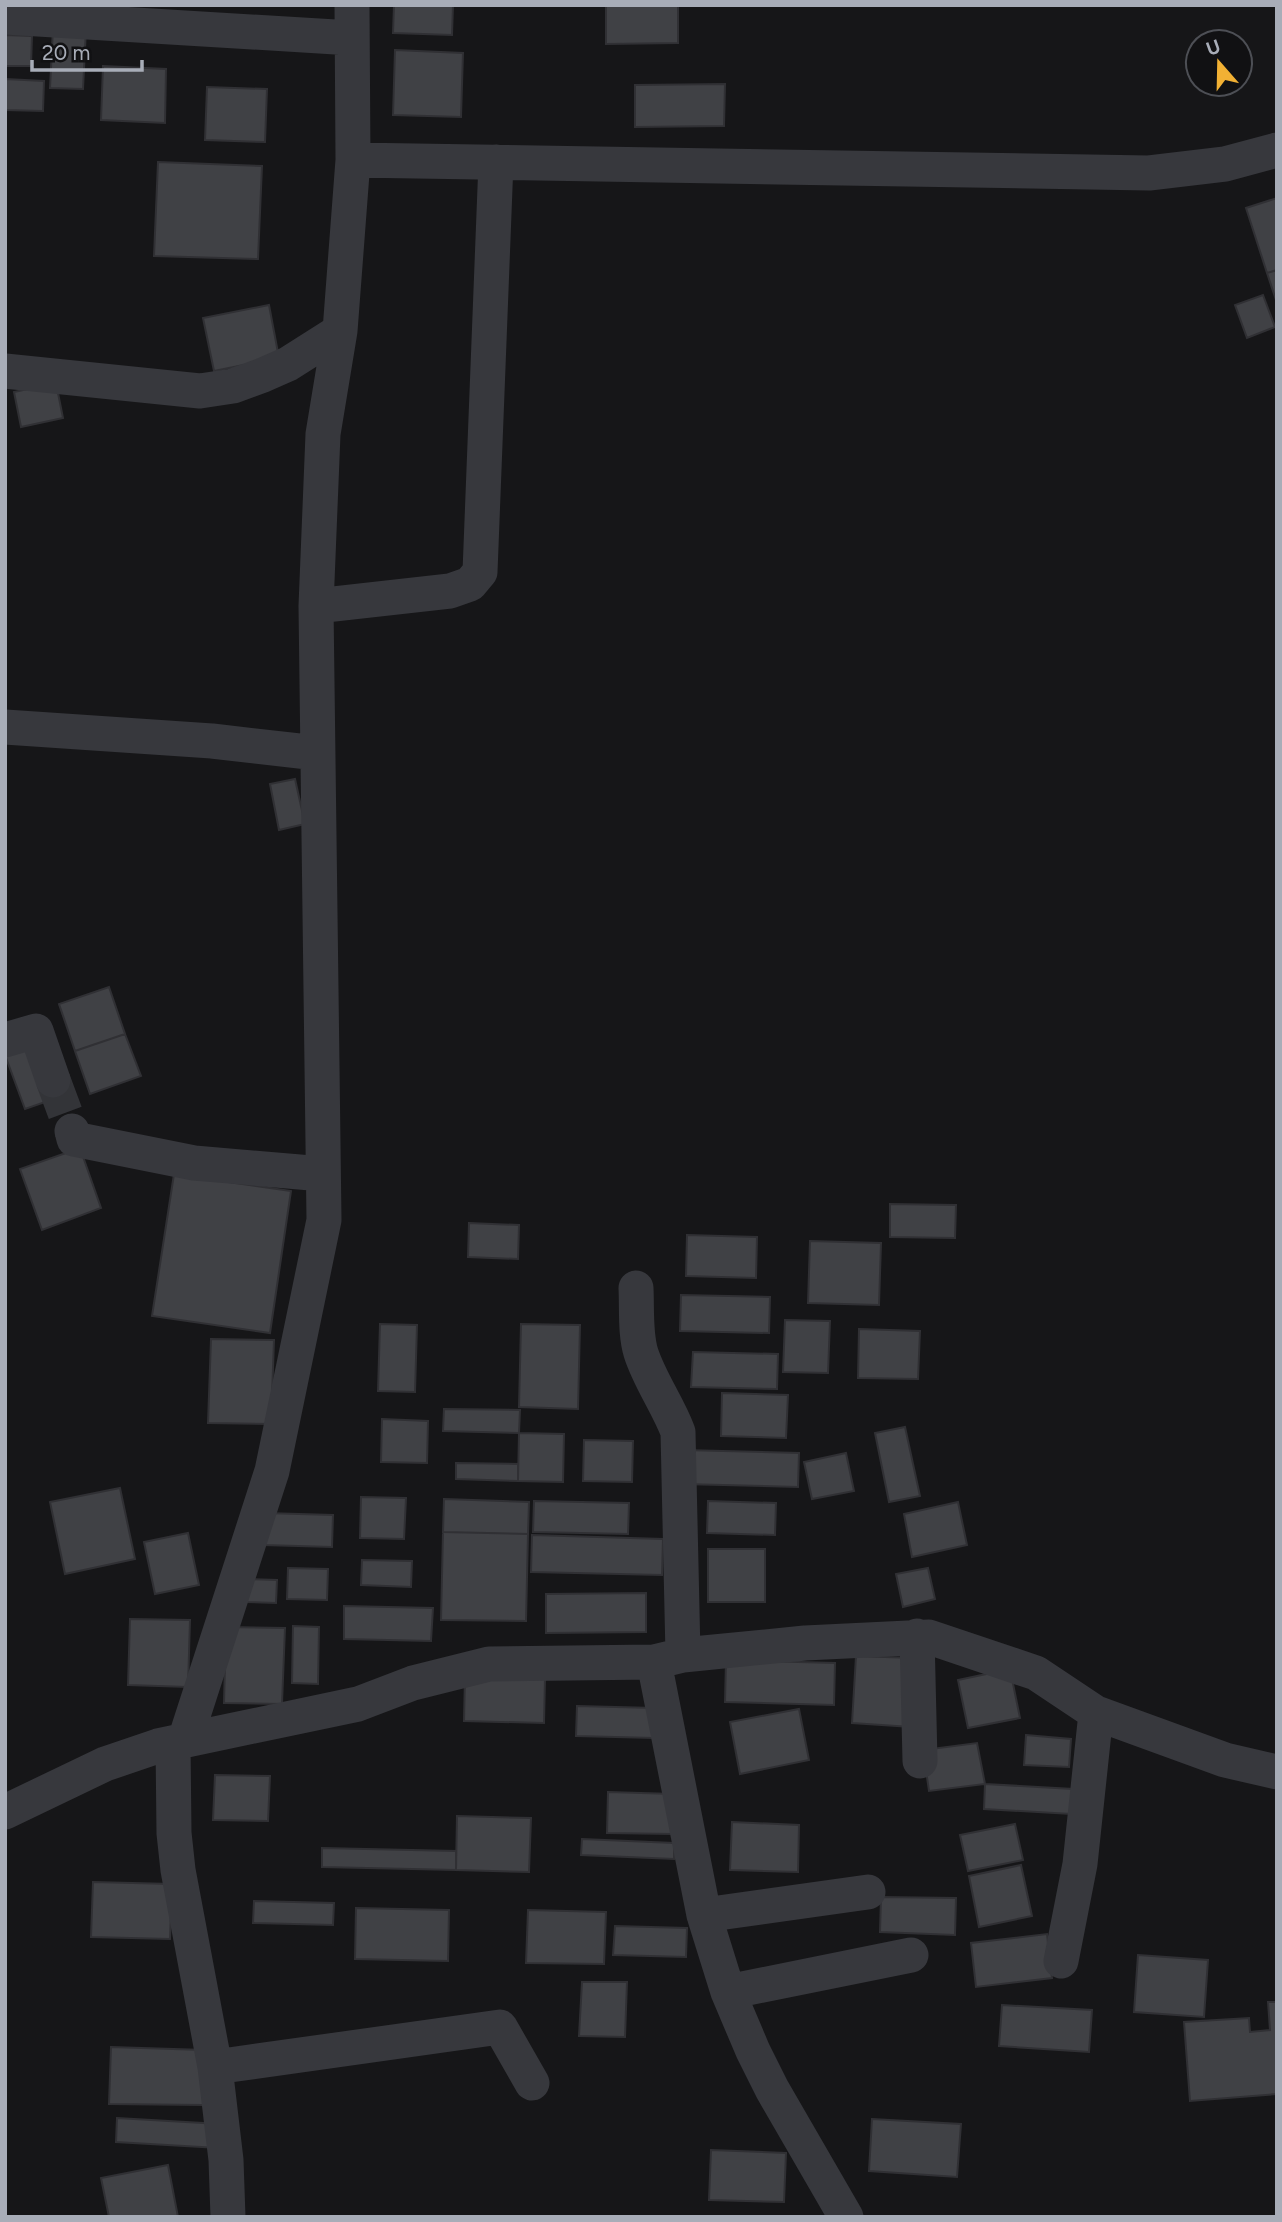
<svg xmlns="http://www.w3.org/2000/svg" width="1282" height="2222" font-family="Figtree,sans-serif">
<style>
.building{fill:#404145;stroke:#303034;stroke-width:2}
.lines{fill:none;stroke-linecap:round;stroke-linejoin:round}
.minor-tunnel{stroke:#333438;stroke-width:35;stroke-dasharray:35 18;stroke-linecap:butt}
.minor{stroke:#37383d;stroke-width:35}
</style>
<rect width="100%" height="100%" fill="#161618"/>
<!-- building -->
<path class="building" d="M394 5H453L452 35 393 33Z
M606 5H678V43L606 44Z
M53 28 86 29 83 89 50 88Z
M5 35 32 36 31 66H5Z
M395 50 463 53 461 117 393 115Z
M103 66 166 69 165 123 101 120Z
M5 79 44 81 43 111 5 110Z
M725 84 724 126 635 127V85Z
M207 87 267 89 265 142 205 140Z
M158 162 262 166 258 259 154 256Z
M1277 198V270L1267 273 1246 208Z
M1277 270V303L1267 273Z
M1263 295 1275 327 1247 338 1235 305Z
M269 305 279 358 214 371 203 318Z
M56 383 63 418 21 427 14 392Z
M295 779 305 824 279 830 270 784Z
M109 987 125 1034 75 1051 59 1004Z
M125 1034 141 1076 90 1094 75 1051Z
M34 1043 54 1099 25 1109 5 1055Z
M80 1148 101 1208 42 1230 20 1169Z
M174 1174 291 1191 270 1333 152 1316Z
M890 1204 956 1205 955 1238 890 1237Z
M469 1223 519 1225 518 1259 468 1257Z
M687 1235 757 1237 756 1278 686 1276Z
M810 1241 881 1243 879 1305 808 1303Z
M681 1295 770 1297 769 1333 680 1331Z
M785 1320 830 1321 828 1373 783 1372Z
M380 1324 417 1325 415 1392 378 1391Z
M521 1324 580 1325 578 1409 519 1407Z
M859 1329 920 1331 918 1379 858 1378Z
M211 1339 274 1340 271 1424 208 1423Z
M693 1352 778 1354 777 1389 691 1387Z
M722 1393 788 1395 786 1438 721 1436Z
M444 1409 520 1410 519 1433 443 1431Z
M382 1419 428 1421 427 1463 381 1462Z
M905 1427 920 1496 889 1502 875 1433Z
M519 1433 564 1434 563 1482 518 1481Z
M584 1440 633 1441 632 1482 583 1481Z
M683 1450 799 1453 798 1487 682 1484Z
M846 1453 854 1491 812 1499 804 1462Z
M456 1463 518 1464V1481L456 1479Z
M120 1488 135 1559 65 1574 50 1502Z
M361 1497 406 1498 404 1539 360 1538Z
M444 1499 529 1502 528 1534 443 1532Z
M534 1501 629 1503 628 1534 533 1532Z
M708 1501 776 1503 775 1535 707 1533Z
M958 1502 967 1545 912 1557 904 1514Z
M265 1513 333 1515 332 1547 263 1545Z
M443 1532 528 1534 526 1621 441 1620Z
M188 1533 199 1585 155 1594 144 1542Z
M532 1535 663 1539 662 1575 531 1572Z
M708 1549H765V1602H708Z
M362 1560 412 1561 411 1587 361 1585Z
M288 1568 328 1569 327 1600 287 1599Z
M928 1568 935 1599 903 1607 896 1574Z
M247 1579 277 1580 276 1603 246 1602Z
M646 1593V1632L546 1633V1594Z
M344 1606 433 1608 431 1641 344 1639Z
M130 1619 190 1620 188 1687 128 1685Z
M293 1626 319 1627 318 1684 292 1683Z
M226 1627 285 1628 282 1704 224 1703Z
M856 1656 914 1658 911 1727 852 1723Z
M726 1660 835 1663 834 1705 725 1702Z
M1010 1669 1020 1718 968 1728 958 1680Z
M465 1676 545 1679 544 1723 464 1721Z
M577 1706 655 1708 654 1738 576 1736Z
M799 1709 809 1760 740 1774 730 1722Z
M1026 1735 1071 1739 1069 1767 1024 1765Z
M977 1743 985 1784 929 1791 923 1750Z
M215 1775 270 1776 268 1821 213 1820Z
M985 1784 1073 1789 1071 1814 984 1809Z
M608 1792 674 1794 673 1834 607 1833Z
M457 1816 531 1818 529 1872 456 1870Z
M732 1822 799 1825 798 1872 730 1870Z
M1015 1824 1023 1860 968 1871 960 1835Z
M582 1839 674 1843V1859L581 1855Z
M322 1848 456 1851V1870L322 1867Z
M1021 1865 1032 1916 979 1927 969 1876Z
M93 1882 172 1884 170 1939 91 1937Z
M881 1897 956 1898 955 1935 880 1932Z
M254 1901 334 1903 333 1925 253 1923Z
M356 1908 449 1910 448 1961 355 1959Z
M528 1910 606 1912 604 1964 526 1963Z
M615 1926 687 1928 686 1957 613 1955Z
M1047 1934 1052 1978 976 1987 971 1943Z
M1138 1955 1208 1960 1204 2017 1134 2012Z
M582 1982H627L625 2037 579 2036Z
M1268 2002H1277V2094L1190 2101 1184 2022 1249 2018 1250 2032 1270 2030Z
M1002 2005 1092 2010 1089 2052 999 2046Z
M111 2047 204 2050 203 2105 109 2104Z
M117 2118 220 2124 218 2148 116 2142Z
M872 2119 961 2124 957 2177 869 2171Z
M711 2150 786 2153 784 2202 709 2200Z
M168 2165 178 2217H109L101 2178Z"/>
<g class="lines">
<!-- minor-tunnel -->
<path class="minor-tunnel" d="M53 1080 72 1131"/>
<!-- minor -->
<path class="minor" d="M5 17 352 38
M353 160 1149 173 1225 164 1277 150
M5 371 200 391 233 386 263 375 288 364 340 331
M316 606 450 591 470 584 480 572 496 162
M5 727 212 741 317 753
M5 1040 36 1031 53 1080
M72 1131 74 1139 194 1163 323 1174
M636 1288C637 1309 635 1334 641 1353 650 1381 668 1405 678 1432L683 1655
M917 1636 920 1761
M654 1662 683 1655 805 1643 929 1637 1036 1673 1096 1713 1225 1760 1277 1772
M185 1740 272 1471 324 1220 316 606 323 434 340 331 353 160 352 5
M173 1743 174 1833 178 1870 215 2067 226 2160 228 2217
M5 1812 105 1764 158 1746 358 1704 413 1683 489 1664 654 1662 704 1915 728 1992 753 2051 772 2089 846 2217
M704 1915 868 1892
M1061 1961 1080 1864 1096 1713
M728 1992 911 1955
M215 2067 500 2027 532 2083"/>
</g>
<!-- border -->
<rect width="1282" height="2222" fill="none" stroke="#a8adb8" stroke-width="14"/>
<!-- north arrow -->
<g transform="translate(1219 63) rotate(340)"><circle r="33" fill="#111113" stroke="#4d4f55" stroke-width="2"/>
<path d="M0-5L12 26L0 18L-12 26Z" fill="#f2b134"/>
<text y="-10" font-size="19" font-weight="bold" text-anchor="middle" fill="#a8adb8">U</text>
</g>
<!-- scale -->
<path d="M32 60v10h110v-10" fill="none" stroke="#a8adb8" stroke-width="3.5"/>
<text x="42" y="60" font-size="21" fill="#a8adb8" stroke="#111113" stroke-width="5" paint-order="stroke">20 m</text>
</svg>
